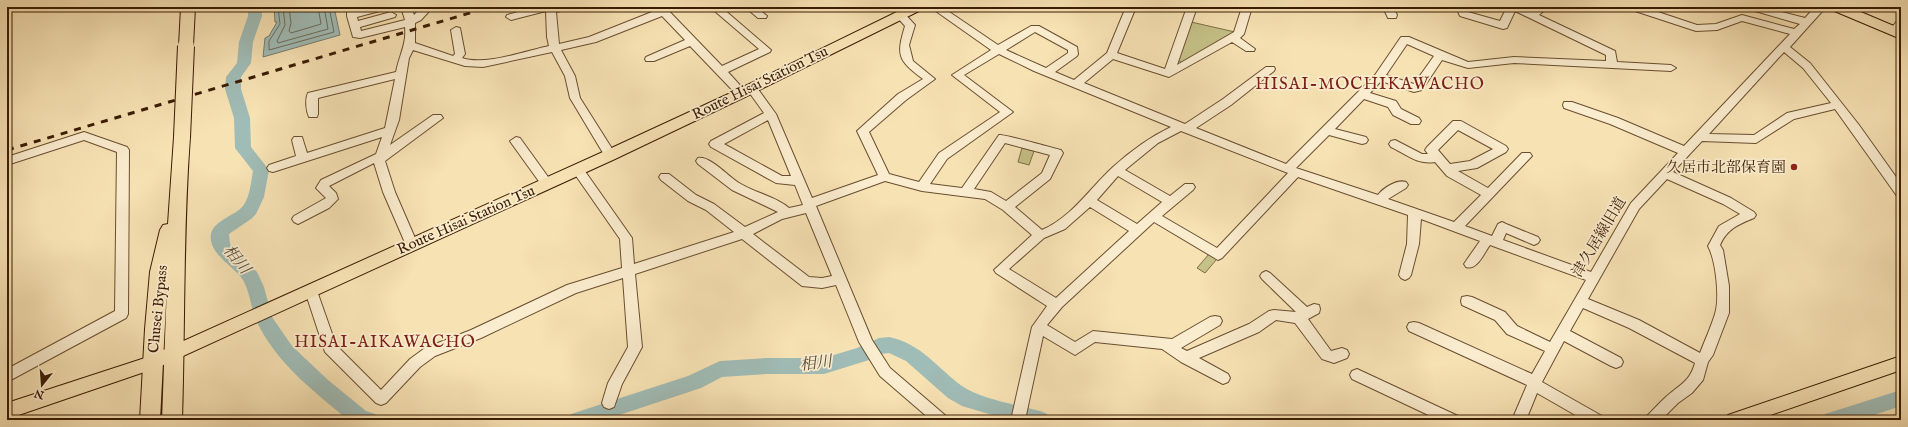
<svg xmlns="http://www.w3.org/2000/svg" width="1908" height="427" font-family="'IM FELL English','Noto Serif JP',serif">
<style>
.green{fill:#c5c187;stroke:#806e45}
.water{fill:#a0bcb6;stroke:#777c6e}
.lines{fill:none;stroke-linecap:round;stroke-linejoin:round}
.shore{stroke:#6d6c5c;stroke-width:1}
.river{fill:#a0bcb6;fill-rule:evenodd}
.minor-casing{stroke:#694e2f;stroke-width:2}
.major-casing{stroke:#3a1c03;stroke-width:2}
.highway-casing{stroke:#3a1c03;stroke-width:2}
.minor{fill:#faecce;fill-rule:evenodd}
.major{fill:#f7e2b4;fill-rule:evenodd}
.highway{fill:#f7e2b4;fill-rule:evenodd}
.rail{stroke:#3a1c03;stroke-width:3;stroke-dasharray:7 7;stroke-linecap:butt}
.highway-bridge-casing{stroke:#3a1c03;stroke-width:18;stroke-linecap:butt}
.highway-bridge{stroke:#f7e2b4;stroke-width:16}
.poi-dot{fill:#8f2418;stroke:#faecce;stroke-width:1.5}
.labels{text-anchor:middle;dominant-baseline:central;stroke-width:3.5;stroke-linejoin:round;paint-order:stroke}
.street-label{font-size:15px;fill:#3a1c03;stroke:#faecce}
.poi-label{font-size:15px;fill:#3a1c03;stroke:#faecce;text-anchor:end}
.water-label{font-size:16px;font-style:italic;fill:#594c39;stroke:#faecce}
.quarter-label{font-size:17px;letter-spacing:1px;fill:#7a1f14;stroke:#faecce}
</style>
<rect width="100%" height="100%" fill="#f7e2b4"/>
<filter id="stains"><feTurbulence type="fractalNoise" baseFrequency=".005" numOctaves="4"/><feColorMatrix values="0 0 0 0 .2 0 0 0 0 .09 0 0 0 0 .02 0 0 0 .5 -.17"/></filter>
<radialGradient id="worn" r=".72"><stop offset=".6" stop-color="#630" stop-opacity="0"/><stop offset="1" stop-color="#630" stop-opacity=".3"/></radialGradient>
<!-- green -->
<path class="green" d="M1191 22 1235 32 1182 63 1178 60Z
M1022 148 1034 151 1029 165 1018 162Z
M1209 254 1217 259 1205 273 1197 268Z"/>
<!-- water -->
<path class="water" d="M274 7H334L340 35 263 57 265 38 269 36 277 22H275Z"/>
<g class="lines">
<!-- shore -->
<path class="shore" d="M278 7 280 24 269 41V50L334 32 329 7
M283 7 285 25 277 41 278 43 328 29 324 7
M289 7 291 23 289 31 291 33 321 24 318 7"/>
<!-- river -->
<path class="river" d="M248 7H262V16L253 42 251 63 241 77V89L250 118 251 147 269 170 264 197 256 214 251 219 229 234 230 244 257 272 264 287 272 317 292 346 328 380 366 411 375 414 378 420H348C315 392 281 367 260 328 251 313 251 294 243 280 233 265 208 254 211 234 214 220 235 216 243 206 250 197 251 182 253 171L235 148 234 118 225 89 226 77 237 63 239 42 248 16Z
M889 337C922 344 936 367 962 386 980 399 1018 405 1040 411L1047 414 1050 420H1009L962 406 948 398 906 361 889 353 881 354 869 360 824 374H767L722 377 701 388 604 420H568L571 414 688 376 720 361 767 358H824L857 348 879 338Z
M1901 390V406L1859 420H1822L1825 414Z"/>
<defs>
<path id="minor" d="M347 7H357V11L371 7H388L387 9 357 17 358 21 391 12 396 15 395 17 360 27 361 31 405 20 401 7H411L414 15 422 7H433L421 20 415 23V43L453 56 455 54 451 30 456 27 460 28 465 54 462 58C485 66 525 51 549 46L547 37 546 11 511 20 506 17 507 15 536 7H569L568 9 556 12 559 44 589 37 657 10 654 7H665L722 66 759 49 710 7H721L771 50 770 52 728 72 747 93 742 97 738 96 690 46 654 61H646L645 59 646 57 685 40 662 16 596 42 561 50 575 76 580 98 616 155 614 158H606L570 98 565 76 552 52 483 67 465 66 413 50 409 58 399 120 390 145 433 115H441L443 118 385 161 395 192 418 245 416 248 412 250 408 248 406 245 383 192 374 163 329 186 336 193 338 199 329 208 298 224 294 222 292 219 294 216 326 198 316 188 321 180 376 154 382 137 273 172 269 171 267 168 269 165 296 156 292 140 294 137H302L307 153 385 128 395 79 318 98V114L317 117H309C306 111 305 99 308 93L396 72C399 56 407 43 405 27L360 38 353 37 347 16Z
M453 7H468L463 10 454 9Z
M745 7H756L767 16 766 18H758Z
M930 7H942L998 45 1031 26H1039L1077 47 1078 54 1077 56 1055 72 1074 80 1107 53 1126 7H1136L1117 53 1165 69 1187 7H1197L1177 65 1234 32 1242 7H1252L1244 34 1240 38 1255 49 1254 51H1246L1232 42 1169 77 1113 59 1084 83 1185 124 1223 99 1266 67H1274L1275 69 1274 71 1231 105 1196 128 1286 164 1375 75 1401 37H1409L1468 62 1514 57 1606 61V55L1515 11 1507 28 1503 29 1460 16 1456 7H1466L1468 12 1500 21 1507 7H1523L1531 11 1537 7H1548L1539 15 1615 51 1617 62 1671 65 1676 68 1671 71 1514 63 1468 68 1442 60 1422 90 1414 92 1381 81 1370 93 1396 101 1401 109 1419 118 1421 121 1419 124H1411L1393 115 1388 107 1364 99 1335 129 1366 137 1368 140 1366 143 1362 144 1329 135 1296 168 1378 195C1383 188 1397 179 1406 182L1408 185 1406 188 1388 199 1454 222 1481 195 1447 176 1435 162C1417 165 1406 154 1391 147L1389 144 1391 141 1395 140 1422 154H1428L1425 150 1427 147 1453 121H1461L1506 146 1508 149 1506 152 1477 168 1458 171 1488 188 1522 153H1530L1532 156 1465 226 1492 236 1498 224 1502 222 1506 224 1538 237 1540 240 1538 243 1534 245 1506 233 1503 240 1591 272 1631 203 1678 153 1610 124 1564 108 1563 105 1564 102H1572L1618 118 1684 146 1790 34 1742 21 1717 30 1696 31 1629 9 1628 7H1643L1697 25 1716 24 1742 15 1794 29 1800 24 1748 9 1747 7H1763L1805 18 1815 7H1826L1790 47 1810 63 1859 125 1901 184V197L1897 196 1835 109 1794 119 1756 143 1702 141 1673 172 1731 198 1754 212 1756 215 1754 218C1739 224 1727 229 1720 245L1723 250 1729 286V313L1713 355 1708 362 1703 380 1692 393 1678 403 1661 420H1645L1647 416C1654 409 1660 402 1667 396 1681 384 1690 381 1695 363L1629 328 1583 308 1570 331 1621 358 1623 362 1621 366 1616 368 1611 366 1564 341 1542 382 1602 416 1604 420H1584L1537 393 1526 420H1512L1527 385 1409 331 1407 327 1409 323 1414 322 1419 323 1532 374 1545 351 1507 334 1495 320 1462 305 1461 301 1462 297 1467 296 1472 297 1505 312 1517 326 1550 342 1586 280 1490 245C1484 253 1477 271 1466 267L1464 264 1466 261 1480 241 1421 219 1419 244 1411 275 1409 278 1405 280 1401 278 1399 275 1407 244 1408 215 1298 177 1222 258 1218 260 1154 222 1062 307 1047 325 1075 342 1093 331 1172 339 1210 317 1215 316 1220 317 1222 321 1220 325 1181 348 1187 351 1249 324 1269 311 1274 310 1296 312 1262 279 1260 276 1262 273 1266 271 1270 273 1307 307 1314 304 1319 305 1320 309 1319 313 1308 319 1331 351 1342 348 1347 350 1349 354 1347 358 1334 363 1322 359 1295 323 1276 320 1259 332 1199 358 1228 374 1230 378 1228 382 1223 384 1181 362 1162 349 1095 342 1075 355 1043 336 1025 420H1011L1032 327 1047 306 996 273 994 270 1032 235 1003 210 985 199 922 191 885 181 816 206 872 340 890 368 946 416 948 420H931L880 376 859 342 836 285 822 288 802 286 742 239 635 274 642 347 622 384 614 407 609 409 604 407 602 403 608 383 628 347 623 278 576 293 481 338 435 356 420 367 386 403 381 405 376 403 325 352 305 291 306 287 311 286 316 287 317 291 336 345 381 390 410 359 425 348 471 330 567 285 622 268 620 239 574 173 572 170 574 167H582L632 238 634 264 734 232 706 210 688 201 661 180 659 177 661 174H669L696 195 714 204 745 227 778 212 732 190 698 164 696 161 698 158C709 155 729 177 739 183 755 193 775 196 789 208L803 205 795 185 776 183 711 147 709 144 711 141 764 113 746 88 747 85H755L776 114 812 198 878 175 857 131 898 94 923 79C898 60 896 56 905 26L895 15 900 12 904 13 915 25 909 45 913 61 935 79 906 100 869 132 889 174 919 182 939 153 1000 112 952 75 991 50ZM1035 32 1068 50V53L1046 68 1006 50ZM1407 44 1434 56 1414 84 1386 75ZM1784 52 1803 68 1831 103 1787 113 1754 135 1709 134ZM999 54 1034 71 1171 127C1150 137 1131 151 1113 167 1089 189 1073 216 1042 230L1015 207 1050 179 1063 153 1061 150C1053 148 1003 134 999 135L962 188 930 184 947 159 1013 112 964 75ZM768 120 791 176H782L724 144ZM1458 130 1493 149 1470 161 1450 164 1438 150ZM1181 131 1288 173 1217 248 1162 216 1193 190 1195 187 1193 184H1185L1170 196 1125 170 1158 143ZM1005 143 1050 155 1042 173 1006 201 991 192 974 189ZM1118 176 1162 202 1137 224 1097 200ZM1667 179 1723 204 1740 214 1719 226 1708 246C1716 261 1720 298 1715 314 1711 327 1705 340 1700 353L1639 320 1588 299 1639 209ZM1090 207 1129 231 1056 298 1009 269 1044 238 1065 229ZM806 213 832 276 822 278 809 277 753 234 782 219Z
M1383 7H1393L1397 15 1396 18H1388Z
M1901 20V28H1894L1893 26 1897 21Z
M84 132 127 147 129 150 128 314 126 318 7 382V369L115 311 117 152 84 140 7 165V157Z
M516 137 520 138 551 181 553 184 551 187H543L512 144 510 141Z
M1357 369 1458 416 1460 420H1439L1352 379 1350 375 1352 371Z"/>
<path id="major" d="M907 7H923L921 10 747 96 615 159 159 367 7 419V403L148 357 605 151 737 90Z
M1901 356V370L1756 420H1725L1728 415Z"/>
<path id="highway" d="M181 7H195L193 46 191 49 186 51 181 49 179 46Z
M1830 7H1849L1901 29V39L1832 10Z
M182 131 188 133 190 137C183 231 185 326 182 420H162L167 285 160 420H140L145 329 150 272 160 230 163 225 168 224 174 137 176 133Z"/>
</defs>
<!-- minor casing -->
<use href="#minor" class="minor-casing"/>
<!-- major casing -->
<use href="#major" class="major-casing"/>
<!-- highway casing -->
<use href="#highway" class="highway-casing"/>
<!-- minor -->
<use href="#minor" class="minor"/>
<!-- major -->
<use href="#major" class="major"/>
<!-- highway -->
<use href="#highway" class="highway"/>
<!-- rail -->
<path class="rail" d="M7 150 490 7"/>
<defs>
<path id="highway-bridge" d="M182 137 186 46"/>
</defs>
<!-- highway-bridge casing -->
<use href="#highway-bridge" class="highway-bridge-casing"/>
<!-- highway-bridge -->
<use href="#highway-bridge" class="highway-bridge"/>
</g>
<!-- markers -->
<circle class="poi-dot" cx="1794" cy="167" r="4"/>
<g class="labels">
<!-- street labels -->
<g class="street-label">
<text transform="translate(760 83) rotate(-26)">Route Hisai Station Tsu</text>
<text transform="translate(466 220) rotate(-24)">Route Hisai Station Tsu</text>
<text transform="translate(1599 237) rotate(-59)">津久居線旧道</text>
<text transform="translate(158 309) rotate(-84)">Chusei Bypass</text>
</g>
<!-- poi labels -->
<g class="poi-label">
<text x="1786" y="167">久居市北部保育園</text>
</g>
<!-- water labels -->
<g class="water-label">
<text transform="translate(236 260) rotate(51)">相川</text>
<text transform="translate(816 364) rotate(-7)">相川</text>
</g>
<!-- quarter labels -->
<g class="quarter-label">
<text x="1370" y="84">HISAI-MOCHIKAWACHO</text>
<text x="385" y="342">HISAI-AIKAWACHO</text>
</g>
</g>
<!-- margin -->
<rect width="1908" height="427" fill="none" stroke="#f7e2b4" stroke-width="24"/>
<rect x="8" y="8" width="1892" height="411" fill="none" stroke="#3a1c03" stroke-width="2"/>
<rect x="12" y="12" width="1884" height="403" fill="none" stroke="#3a1c03"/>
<!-- north arrow -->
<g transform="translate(42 385) rotate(197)" stroke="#faecce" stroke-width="3" paint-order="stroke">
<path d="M0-3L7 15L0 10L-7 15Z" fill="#3a1c03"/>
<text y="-6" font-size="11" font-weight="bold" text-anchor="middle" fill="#3a1c03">N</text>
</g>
<rect width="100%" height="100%" filter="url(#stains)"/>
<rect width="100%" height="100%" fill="url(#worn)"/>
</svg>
